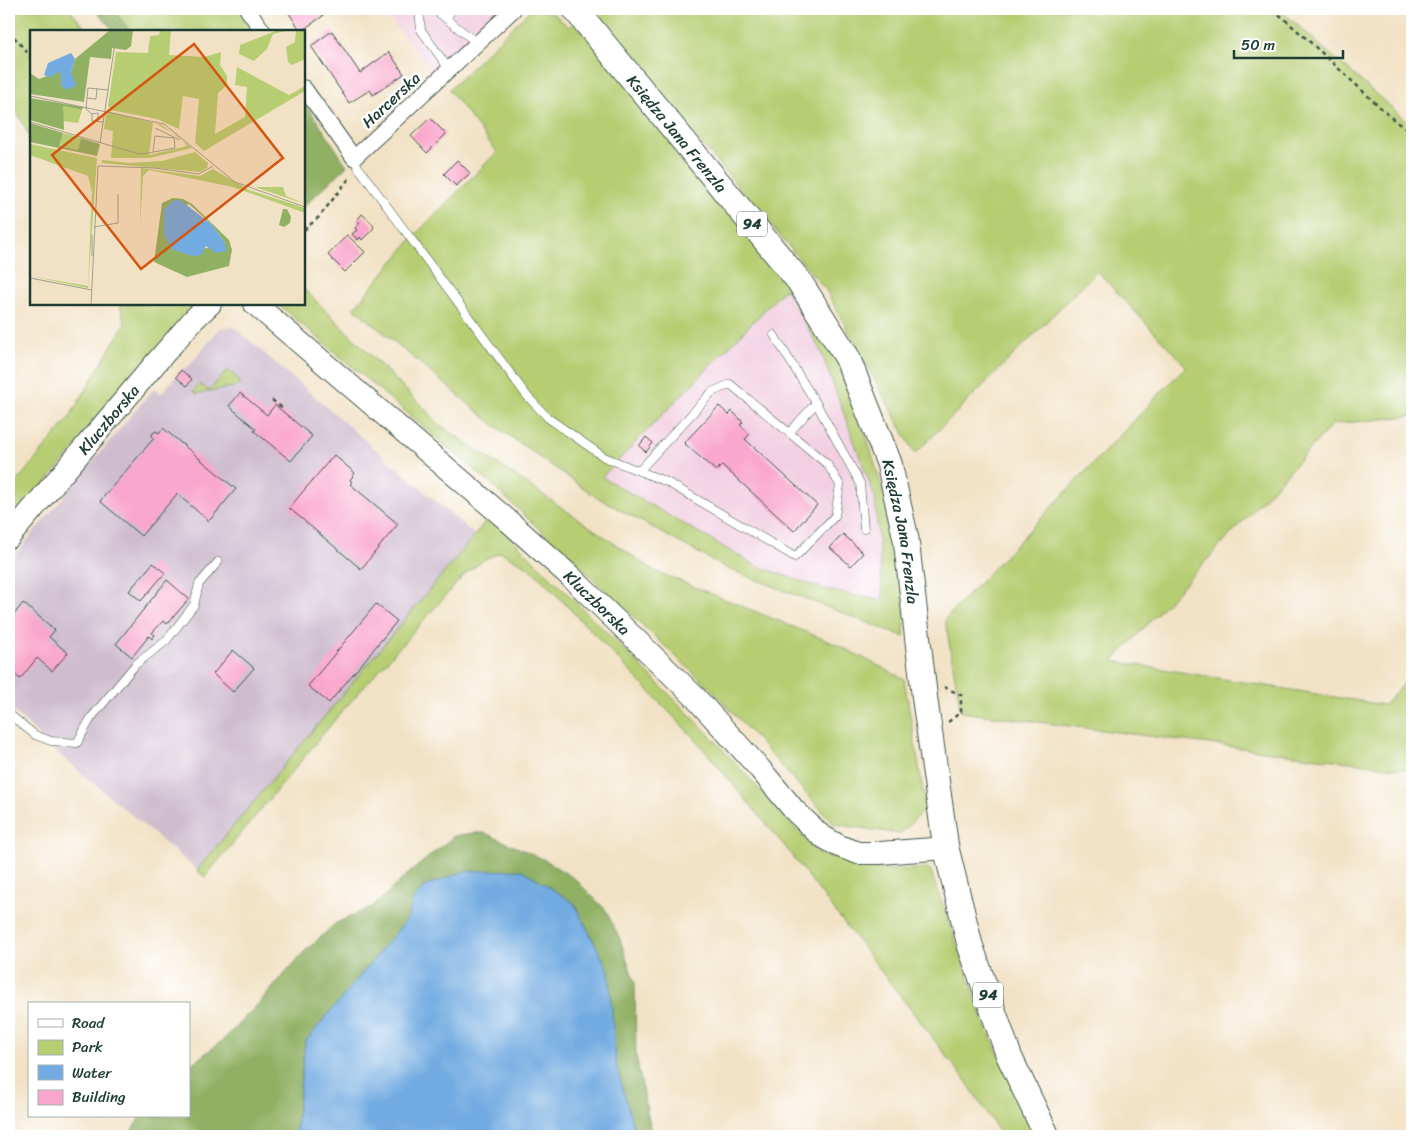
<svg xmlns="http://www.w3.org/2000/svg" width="1421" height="1145" font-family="Sriracha,sans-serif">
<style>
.built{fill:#f2cfe1}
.industrial{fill:#cfbdcf}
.green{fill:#b6cd72;stroke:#6a8553;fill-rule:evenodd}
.forest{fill:#90b064;stroke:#58764c}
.water{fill:#72abe1;stroke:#48748a}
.building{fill:#f9a7cc}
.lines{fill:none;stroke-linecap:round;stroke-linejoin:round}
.lane-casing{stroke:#3f564a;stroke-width:9}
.street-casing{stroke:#3f564a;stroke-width:17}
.secondary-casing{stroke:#3f564a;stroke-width:24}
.primary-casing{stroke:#3f564a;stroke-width:27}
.path{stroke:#3f564a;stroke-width:2.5;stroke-dasharray:4 4;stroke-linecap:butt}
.lane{stroke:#fff;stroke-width:8}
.street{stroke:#fff;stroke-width:15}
.secondary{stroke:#fff;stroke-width:22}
.primary{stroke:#fff;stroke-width:25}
.labels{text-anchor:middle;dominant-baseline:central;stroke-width:5;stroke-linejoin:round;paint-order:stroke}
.shield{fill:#fff;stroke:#627771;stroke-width:1}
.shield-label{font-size:15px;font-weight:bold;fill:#1f3d34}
.street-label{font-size:16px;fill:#1f3d34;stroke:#fff}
.inset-road{fill:none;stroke:#9ea08b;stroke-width:1}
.view{fill:#d45610;fill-opacity:0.15;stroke:#d45610;stroke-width:2.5}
.inset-edge{fill:none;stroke:#1f3d34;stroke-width:2.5}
</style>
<rect width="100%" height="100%" fill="#fff"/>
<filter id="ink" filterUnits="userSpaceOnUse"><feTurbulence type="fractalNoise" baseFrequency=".02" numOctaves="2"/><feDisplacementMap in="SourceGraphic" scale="10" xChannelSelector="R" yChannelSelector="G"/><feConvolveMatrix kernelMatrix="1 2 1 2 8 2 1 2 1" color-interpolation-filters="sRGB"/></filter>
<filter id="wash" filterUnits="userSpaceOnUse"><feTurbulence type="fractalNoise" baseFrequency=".0096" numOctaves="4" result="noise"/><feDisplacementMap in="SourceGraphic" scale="20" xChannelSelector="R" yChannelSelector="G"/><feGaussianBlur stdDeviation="1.12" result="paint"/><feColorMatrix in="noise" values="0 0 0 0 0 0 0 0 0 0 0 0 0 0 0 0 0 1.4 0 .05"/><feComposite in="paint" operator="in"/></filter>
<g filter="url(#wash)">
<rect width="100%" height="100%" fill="#f2e2c5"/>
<!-- built -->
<path class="built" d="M381 9H501L435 73Z
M786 288 821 352 875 498 884 601 824 589 757 566 601 477Z"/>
<!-- industrial -->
<path class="industrial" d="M234 327 475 535 197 870 53 749 9 707V562L154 388 161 394 181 370 189 366 220 328Z"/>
<!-- green -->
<path class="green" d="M9 9H69L88 31H31V140L19 115 9 101Z
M112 9H240L257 31H130Z
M538 9 554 14 569 27 575 23 790 284 833 349 860 416 885 497 905 605 904 637 726 568 595 496 494 425 354 308 417 233 497 152 449 90 529 11ZM786 288 821 352 875 498 883 601 824 589 757 566 602 477Z
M589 9H1279L1412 126V416L1333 424 1113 661 1384 705 1412 674V770L961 712 945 619 1186 366 1097 271 915 454 826 290 588 10Z
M304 289 443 427 655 571 838 645 904 679 926 808 900 834 834 824 713 691 490 483 278 304H304Z
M120 304H196L9 526V491L68 420 125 323Z
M228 370C233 375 242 379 238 386L197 394 193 391 200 384 209 391Z
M489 516 702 727 818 853 887 870 930 869 985 1024 1036 1136H1002L966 1081 787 849 696 740 541 579 529 568 501 552 485 559 465 574 338 716 205 877 197 870 475 535Z"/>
<!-- forest -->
<path class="forest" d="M95 9H112L130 31H114Z
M304 101 347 166 304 206Z
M473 833H485L543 859 575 879 605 909 619 937 635 983 636 1056 652 1136H636L616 1065 609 971 574 903 413 899 408 919 305 1042 295 1136H128L141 1116H189V1066L223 1040 261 1001 303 953 336 923 372 907 408 874 454 836Z"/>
<!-- water -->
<path class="water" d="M523 870 574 903 609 971 616 1065 636 1136H295L305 1042 407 919 413 899 427 885 466 871Z"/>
<g id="blocks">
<!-- building -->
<path class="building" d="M286 9H318L323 16 301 31Z
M332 31 360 73 389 52 404 74 373 95 370 90 349 103 311 46Z
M430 118 446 134 427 153 411 136Z
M457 160 470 173 456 186 444 174Z
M362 214 374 225 373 229 362 240 360 237 358 240 352 234 357 230 355 228 360 223 357 220Z
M347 235 365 252 345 272 328 255Z
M181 370 192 379 187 386 176 377Z
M240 393 267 415 275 405 312 436 291 461 254 431 256 429 229 406Z
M719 406 729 415 732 411 743 422 740 425 750 434 745 439 817 505 794 531 722 465 716 471 684 443Z
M163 428 236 489 209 521 177 494 141 536 100 501 154 438 152 436V434L156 431 159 433Z
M646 437 653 443 646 452 639 446Z
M334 455 355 473 350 480 352 482 350 484 398 524 361 569 289 508Z
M843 534 863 553 851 566 830 548Z
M153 563 165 573 141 601 129 591Z
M167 580 189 599 167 624 163 621 152 633 155 635 152 639 149 636 132 657 116 644Z
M23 603 55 630 49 637 68 653 52 671 37 658 20 679 9 669V621Z
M376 604 397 621 329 703 308 686Z
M233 650 254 668 233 692 213 674Z"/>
</g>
</g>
<g filter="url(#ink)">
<use href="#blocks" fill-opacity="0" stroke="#3f564a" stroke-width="1"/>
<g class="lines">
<defs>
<path id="lane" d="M419 9 421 30 449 69
M434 9 477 43
M446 18 453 9
M354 158 358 167 527 396 548 418 604 457 667 482 795 557 835 516 840 485 827 464 730 384 712 392 639 471
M774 335 816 403 860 483 864 529
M789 433 816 403
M9 714 35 735 51 741 77 743 91 718 136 664 166 641 194 605 199 584 218 562"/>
<path id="street" d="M247 9 263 31
M304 88 354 158 514 9"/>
<g id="secondary">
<path id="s1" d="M255 304 505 518 570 576 693 695 760 769 794 810 820 835 839 846 858 853H880L946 848"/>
<path id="s2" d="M9 537 154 365 194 319 210 304"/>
</g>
<g id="primary">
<path id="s3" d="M575 9 799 281 847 357 889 463 906 539 925 701 946 848 970 945 1009 1056 1047 1136"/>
</g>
</defs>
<!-- lane casing -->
<use href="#lane" class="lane-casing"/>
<!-- street casing -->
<use href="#street" class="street-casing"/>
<!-- secondary casing -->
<use href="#secondary" class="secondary-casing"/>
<!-- primary casing -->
<use href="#primary" class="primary-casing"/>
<!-- path -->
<path class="path" d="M1273 9 1309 41 1396 122 1412 132
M9 31 31 57
M304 230 319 217 351 176
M272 400 281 407 280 409
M944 687 961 695V712L948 722"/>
<!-- lane -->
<use href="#lane" class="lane"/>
<!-- street -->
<use href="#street" class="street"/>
<!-- secondary -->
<use href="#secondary" class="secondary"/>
<!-- primary -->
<use href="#primary" class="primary"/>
</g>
</g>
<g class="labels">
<!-- shield labels -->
<g class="shield">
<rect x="737" y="211.5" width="30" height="25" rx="4"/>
<rect x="973" y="982.5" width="30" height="25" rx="4"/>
</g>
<g class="shield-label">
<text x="752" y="224">94</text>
<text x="988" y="995">94</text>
</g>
<!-- street labels -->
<g class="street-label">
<text transform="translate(391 100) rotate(-43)">Harcerska</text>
<text stroke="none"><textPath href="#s3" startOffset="161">Księdza Jana Frenzla</textPath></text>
<text stroke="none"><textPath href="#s2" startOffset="154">Kluczborska</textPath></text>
<text stroke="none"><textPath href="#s3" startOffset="626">Księdza Jana Frenzla</textPath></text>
<text stroke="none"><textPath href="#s1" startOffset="454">Kluczborska</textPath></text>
</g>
</g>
<!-- overview -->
<g transform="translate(30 30)">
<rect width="275" height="275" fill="#f2e2c5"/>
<path d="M130 0H141L139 25 174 27 191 22 190 35 197 46V55L188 63 185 104 215 87 217 57 205 55 207 37 259 65 275 56V61L174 121 165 113 169 69 153 66 149 99 127 89 81 80 78 76 86 22 118 23 120 6 129 5ZM248 0H260L243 4 237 19 224 31 209 24 210 15ZM266 0H275V29L262 35 258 32 256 17 265 12ZM33 76 52 80 48 93 32 91ZM81 82 132 95 162 118 120 128H81L83 101 74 99 76 85ZM123 92 148 106 157 116 119 125ZM33 103 51 108 48 120 29 116ZM0 114 67 128 58 258 0 246 58 256 62 162 58 146 0 125ZM165 122 178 133 177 138 170 142 72 133V130L100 133 132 131ZM111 138 170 146 183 139 219 160 275 178V183L203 157 119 140 113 146 110 196ZM225 157H253L256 166 275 174Z" fill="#b6cd72" fill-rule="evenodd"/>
<path d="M80 0H103L101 16 96 20 82 18 81 29 60 27 54 72 0 64V43L9 49 31 41 41 43 45 29ZM0 68 53 77 52 80 33 76 34 100 0 90ZM0 93 33 103 29 116 48 120 51 108 70 114 67 126 0 112ZM143 168 153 169 162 174 199 210 202 220 199 236 157 247 124 232 132 173ZM159 174 181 194 195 213 173 219 134 205V185ZM253 179H257L261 187 260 193 254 197 249 195Z" fill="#90b064" fill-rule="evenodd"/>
<path d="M41 23 45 29 41 43 46 55 38 60 31 56V41L20 47 14 45 18 33ZM150 170 181 194 195 213 196 221 186 223 176 216 171 225 162 226 142 219 134 205V180L142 171Z" fill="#72abe1"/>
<path class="inset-road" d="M0 66 134 94 205 152 275 177M57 68 66 69 67 58M62 84 68 83V92M0 92 109 124 118 123 145 118 144 108 125 106 123 122M73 92 62 91V84L56 79 58 58 78 60M125 98 150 110M70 113 87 0M64 197 88 193V164M62 226V205M0 248 62 260M61 275 68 136 124 138 169 144 183 136"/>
<path class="view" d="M164 14 253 128 111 239 22 125Z"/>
<rect width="275" height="275" class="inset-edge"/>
</g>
<!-- margin -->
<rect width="1421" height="1145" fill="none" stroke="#fff" stroke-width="30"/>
<!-- legend -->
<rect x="28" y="1002" width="162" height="115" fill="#ffffff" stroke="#a5b1ae"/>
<rect x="38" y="1019" width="25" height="8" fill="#ffffff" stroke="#a5b1ae"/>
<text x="72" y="1028" font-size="15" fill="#1f3d34">Road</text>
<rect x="38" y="1040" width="25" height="15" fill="#b6cd72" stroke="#a5b1ae"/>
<text x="72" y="1052" font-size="15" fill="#1f3d34">Park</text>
<rect x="38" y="1065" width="25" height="15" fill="#72abe1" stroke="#a5b1ae"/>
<text x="72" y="1078" font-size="15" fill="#1f3d34">Water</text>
<rect x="38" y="1090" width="25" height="15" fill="#f9a7cc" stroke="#a5b1ae"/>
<text x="72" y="1102" font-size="15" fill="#1f3d34">Building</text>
<!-- scale -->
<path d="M1234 50v8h109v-8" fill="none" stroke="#1f3d34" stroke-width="2.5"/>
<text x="1241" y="50" font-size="15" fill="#1f3d34" stroke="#ffffff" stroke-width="4" paint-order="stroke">50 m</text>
</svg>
